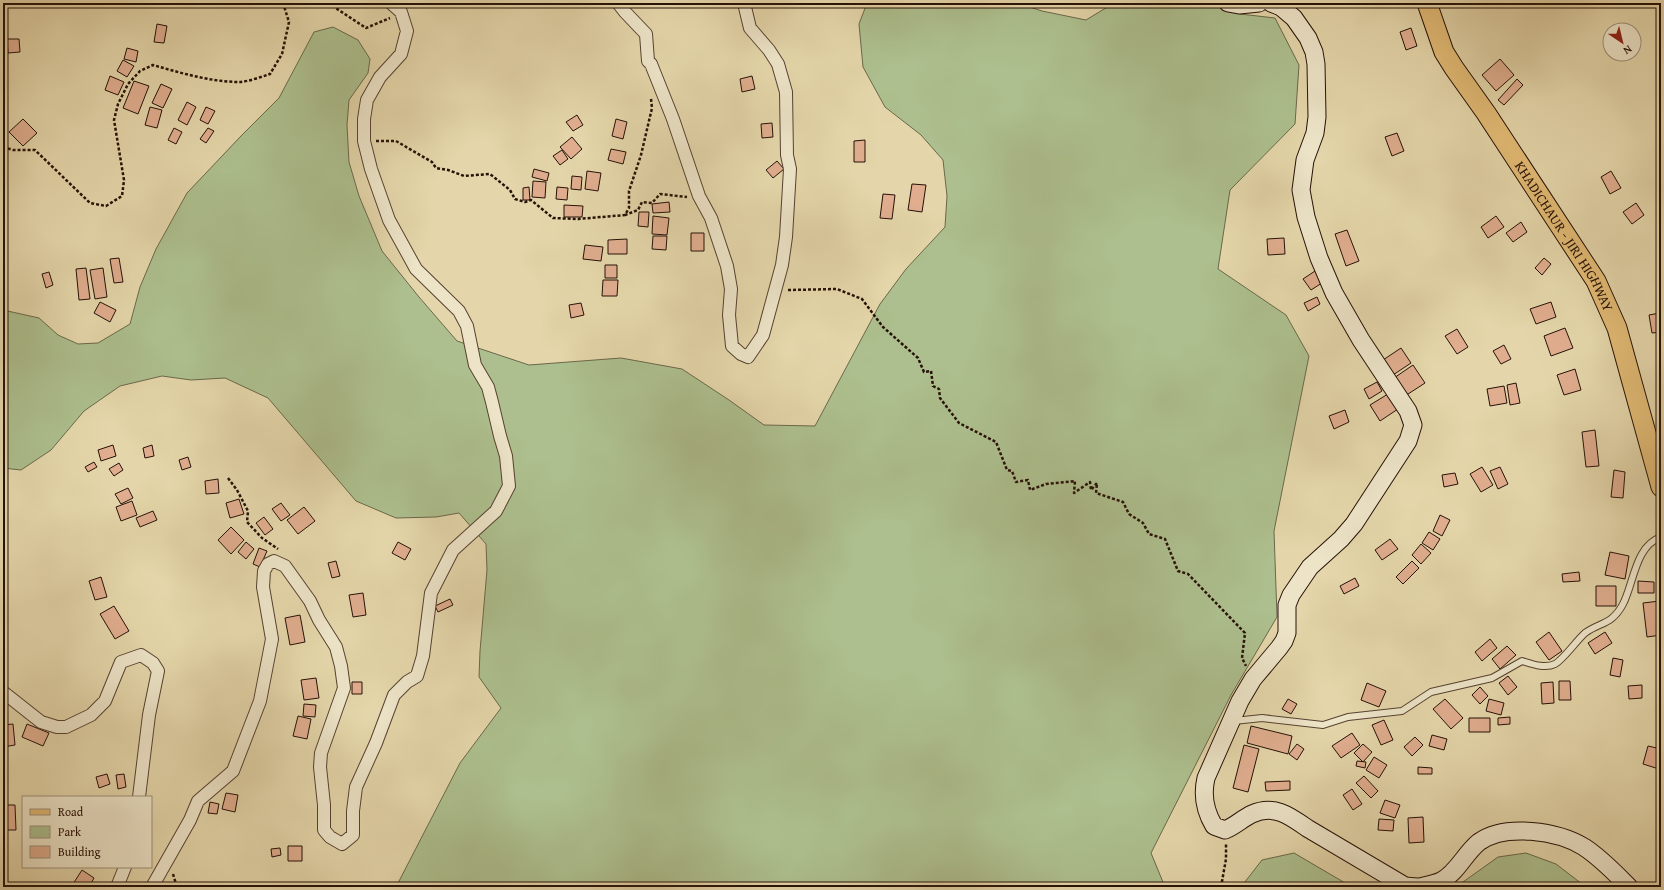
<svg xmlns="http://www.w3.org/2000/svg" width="1664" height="890" font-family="'Gentium Book Plus',serif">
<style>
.green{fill:#adbf8e;stroke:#6a684a}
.building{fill:#e0ae8f;stroke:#261107}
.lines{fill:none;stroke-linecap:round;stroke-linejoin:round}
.service-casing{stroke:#564230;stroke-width:8}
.minor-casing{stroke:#564230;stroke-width:14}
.secondary-casing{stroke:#261107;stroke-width:19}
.primary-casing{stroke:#261107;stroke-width:21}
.path{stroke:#261107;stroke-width:2.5;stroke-dasharray:3 2;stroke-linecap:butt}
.service{stroke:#ede4c8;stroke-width:6}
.minor{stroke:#ede4c8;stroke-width:12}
.secondary{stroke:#ede4c8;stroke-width:17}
.primary{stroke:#e2bb75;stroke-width:19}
.labels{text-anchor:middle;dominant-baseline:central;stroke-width:4;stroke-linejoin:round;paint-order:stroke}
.street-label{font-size:14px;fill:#261107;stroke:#ede4c8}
</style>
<rect width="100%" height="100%" fill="#e4d6aa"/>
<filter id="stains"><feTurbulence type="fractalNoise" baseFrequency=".005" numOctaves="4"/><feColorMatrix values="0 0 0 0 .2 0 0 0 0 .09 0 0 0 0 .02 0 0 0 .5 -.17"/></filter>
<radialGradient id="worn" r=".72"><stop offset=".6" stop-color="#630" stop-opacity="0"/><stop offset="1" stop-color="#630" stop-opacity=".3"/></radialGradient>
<!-- green -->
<path class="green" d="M867 3H1018L1042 11 1086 20 1114 3H1206L1240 14 1275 18 1299 65 1295 124 1230 190 1218 269 1286 315 1309 356 1274 531 1277 617 1231 695 1151 853 1165 887H396L460 763 501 708 479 677 480 651 487 570 486 544 459 513 436 517 396 518 356 501 268 398 225 378 191 380 162 376 120 386 84 411 51 450 21 470 3 468V310L39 318 58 335 78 344 98 343 130 324 140 287 156 249 187 193 241 136 279 98 314 32 333 27 358 40 370 59 368 73 349 100 347 125 349 162 359 196 382 251 419 297 457 341 529 365 621 358 682 369 729 400 764 425 815 426 880 304 906 269 945 227 947 196 943 160 921 135 885 107 863 67 859 24Z
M1294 853 1352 887H1241L1262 860Z
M1526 853 1556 864 1586 887H1456L1498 857Z"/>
<!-- building -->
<path class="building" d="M157 24 167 26 164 43 154 42Z
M1411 28 1417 46 1406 50 1400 32Z
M7 39H19L20 52 8 53Z
M127 48 138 51 136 62 124 59Z
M1500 59 1514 75 1496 91 1482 75Z
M123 60 134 66 127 77 117 71Z
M110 76 124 82 118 95 105 90Z
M752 76 755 89 742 92 740 79Z
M1517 79 1523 85 1504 105 1498 100Z
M134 81 149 86 138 114 123 108Z
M161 84 172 89 163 108 152 103Z
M187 102 196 107 187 125 178 120Z
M150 107 162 110 157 128 145 125Z
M206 107 215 111 208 124 200 120Z
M577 115 583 125 573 131 566 122Z
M23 119 37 133 23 146 9 132Z
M616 119 627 122 623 139 612 136Z
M772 123 773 137 762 138 761 124Z
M174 128 182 132 176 144 168 140Z
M208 128 214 131 206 143 200 139Z
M1397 133 1404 151 1392 156 1385 137Z
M572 137 582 149 571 159 560 147Z
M865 140V162H854V141Z
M611 149 626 152 623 164 608 160Z
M562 150 568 159 560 165 553 156Z
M777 161 784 169 773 178 766 170Z
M534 169 549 173 547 181 532 177Z
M587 171 601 173 598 191 585 189Z
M1611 171 1621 188 1610 194 1601 177Z
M572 176 582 177 581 190 571 189Z
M533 181 546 182 545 198 532 197Z
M912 184 926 185 922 212 908 210Z
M529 187 530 200H523V188Z
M557 187 568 188 567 200 556 199Z
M883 194 895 195 892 219 880 218Z
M669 202 670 212 653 213 652 204Z
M1636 203 1644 215 1632 224 1623 212Z
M564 205 583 206 582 217H564Z
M639 212H649L648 227 638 226Z
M653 216 669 218 667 235 652 234Z
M1496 216 1504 227 1488 238 1481 227Z
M1521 222 1527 232 1513 242 1506 233Z
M1347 230 1359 261 1346 266 1335 234Z
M691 233H704V251H691Z
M653 236H667L666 250 652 249Z
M1284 238 1285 254 1268 255 1267 239Z
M627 239V254H608V240Z
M585 245 603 247 601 261 583 259Z
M119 258 123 282 114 283 110 259Z
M1544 258 1551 264 1542 275 1535 268Z
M605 265H617V278H605Z
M86 268 90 299 79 300 76 269Z
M103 268 107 297 95 299 90 270Z
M1318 269 1325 281 1311 290 1303 279Z
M49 272 53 285 46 288 42 274Z
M603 280H618L617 296H602Z
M1317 297 1320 304 1308 311 1304 303Z
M100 302 116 310 110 322 94 313Z
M1551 302 1556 317 1536 324 1530 309Z
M581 303 584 315 571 318 569 305Z
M1660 313 1661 332 1652 333 1649 315Z
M1565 328 1573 348 1551 356 1544 336Z
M1457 329 1468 347 1457 354 1445 336Z
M1504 345 1511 359 1501 364 1493 351Z
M1401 348 1411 363 1393 375 1383 360Z
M1413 365 1425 383 1405 396 1394 378Z
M1575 369 1581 390 1564 395 1557 375Z
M1377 382 1382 391 1369 399 1364 389Z
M1516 383 1520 403 1510 405 1507 385Z
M1504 386 1507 403 1490 406 1487 389Z
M1388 394 1398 409 1380 421 1370 405Z
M1345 410 1349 422 1334 429 1329 416Z
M1595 430 1599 466 1586 467 1582 432Z
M113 445 116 456 101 461 98 450Z
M152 445 154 456 145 458 143 448Z
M188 457 191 467 182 470 179 460Z
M94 462 97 467 88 472 85 467Z
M119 463 123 470 114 476 109 469Z
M1482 467 1493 485 1481 492 1470 474Z
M1500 467 1508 484 1498 489 1490 471Z
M1614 470 1625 472 1623 498 1611 497Z
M1455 473 1458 484 1444 487 1442 475Z
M218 479 219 493 206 494 205 481Z
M128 488 133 498 121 504 115 494Z
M239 499 244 514 230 518 226 503Z
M132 501 137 515 121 521 116 507Z
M281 503 290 515 281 521 272 509Z
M304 507 315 521 298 534 287 520Z
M153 511 157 520 140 527 136 518Z
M1440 515 1450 520 1442 536 1433 531Z
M264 517 273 529 265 535 256 523Z
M231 527 244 540 231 554 218 540Z
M1429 532 1440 539 1433 550 1422 543Z
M1390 539 1398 549 1382 560 1375 550Z
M246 542 254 549 246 559 238 552Z
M398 542 411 549 405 560 392 553Z
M1421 544 1431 553 1421 564 1412 555Z
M259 548 267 551 260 567 253 564Z
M1610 552 1629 556 1625 579 1605 575Z
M336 561 340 576 332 578 328 563Z
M1412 561 1419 568 1403 584 1396 577Z
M1579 572 1580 581 1563 582 1562 574Z
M101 577 107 597 95 600 89 581Z
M1355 578 1359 586 1344 594 1340 586Z
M1638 581 1654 582V593H1638Z
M1596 586H1616V606H1596Z
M363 593 366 615 353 617 349 595Z
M450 599 453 605 438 612 435 606Z
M1660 601 1661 635 1647 637 1643 603Z
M114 606 129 631 115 639 100 614Z
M300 615 305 642 290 645 285 618Z
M1549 632 1562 651 1549 660 1536 642Z
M1605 632 1612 643 1595 654 1588 643Z
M1490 639 1497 648 1482 661 1475 652Z
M1507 646 1516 655 1500 669 1492 659Z
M1613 658 1623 660 1620 677 1610 675Z
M1508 676 1517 687 1508 695 1499 683Z
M316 678 319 698 304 700 301 680Z
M1559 681H1570L1571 700H1559Z
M352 682H362V694H352Z
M1553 682 1554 703 1542 704 1541 683Z
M1367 683 1386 691 1379 707 1361 700Z
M1642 685V698L1629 699 1628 686Z
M1480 687 1488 696 1480 704 1472 695Z
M1288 699 1297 704 1291 714 1282 709Z
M1445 699 1463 718 1451 729 1433 709Z
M1489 699 1504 703 1501 715 1486 711Z
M304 704 316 705 315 717 303 716Z
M298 716 311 719 307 739 293 736Z
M1510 717V724L1498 725V718Z
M1469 718H1490V732H1469Z
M1384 720 1393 740 1381 745 1372 725Z
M13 724 15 745 3 747V725Z
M27 724 49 733 43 746 22 737Z
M1251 726 1292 736 1288 754 1247 743Z
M1352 733 1360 745 1341 758 1332 746Z
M1432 735 1447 739 1444 750 1429 746Z
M1415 737 1423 745 1412 756 1404 747Z
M1297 744 1304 749 1297 760 1289 754Z
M1363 744 1372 752 1363 762 1354 753Z
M1244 745 1259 749 1248 792 1233 788Z
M1648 746 1661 749V762L1659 769 1643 764Z
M1374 757 1387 765 1379 778 1366 770Z
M1357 761 1366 762 1365 768 1356 766Z
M1418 767 1432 768V774H1418Z
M107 774 110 784 99 788 96 777Z
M124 774 126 787 118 789 116 775Z
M1364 776 1378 791 1371 798 1356 783Z
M1290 781V790L1266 791 1265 782Z
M1352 789 1362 804 1353 810 1343 795Z
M226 793 238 795 235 812 222 809Z
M1385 800 1400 805 1395 818 1380 813Z
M210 802 219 804 217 814 208 813Z
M3 805H15L16 830H3Z
M1423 817 1424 842 1409 843 1408 818Z
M1379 819 1394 820 1393 831 1378 830Z
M288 846H302V861H288Z
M280 848 281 855 272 857 271 849Z
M82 870 94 878 89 887H71Z"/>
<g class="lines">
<defs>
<path id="service" d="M1234 721 1262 718 1323 725 1348 717 1402 711 1431 692 1492 678 1522 661C1532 664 1545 669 1555 664 1563 660 1577 640 1585 633 1600 622 1612 625 1623 604 1634 583 1635 546 1661 537"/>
<path id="minor" d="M618 3 625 12 646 34 648 61 651 64 673 119 699 196 711 218 727 266 731 289 729 315 732 346 741 354 748 357 763 335 782 265 786 237 790 169 787 155 786 92 778 64 769 50 750 28 744 3
M3 692 41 722 57 727H66L91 715 105 701 121 662 141 655 153 663 158 671 149 715 139 797
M117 887 125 867
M152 887 190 820 198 801 233 771 260 701 272 639 263 587 264 571 268 564 274 561 285 566 310 601 319 620 336 647 341 666 344 688 321 753 320 767 324 805V830L330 837 342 844 353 835V811L356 787 376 743 394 695 407 682 417 676 423 656 431 593 453 550 496 511 509 486 506 456 500 436 492 402 488 387 475 365 467 326 459 311 416 269 389 220 371 169 364 141V119L367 100 380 77 401 54 407 31 401 12 391 3"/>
<path id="secondary" d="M1228 3 1239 5 1259 3
M1271 3 1281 7 1294 18 1308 38 1314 52 1316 64 1317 117 1315 133 1305 160 1301 190 1306 217 1319 258 1334 293 1361 340 1408 411 1413 425 1408 441 1354 524 1341 539 1310 567 1291 595 1287 605V633L1284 641 1279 648 1253 679 1240 701 1206 778C1202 795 1205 811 1214 826L1225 830C1235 826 1243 818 1252 814 1274 804 1290 816 1307 828L1405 886 1417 887
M1420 887C1427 885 1434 884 1441 881 1457 873 1465 853 1479 842 1505 823 1558 831 1584 847 1601 858 1615 873 1629 887"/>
<g id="primary">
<path id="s1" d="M1427 3 1444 52 1454 68 1486 113 1596 281 1617 328 1661 487"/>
</g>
</defs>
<!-- service casing -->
<use href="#service" class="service-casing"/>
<!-- minor casing -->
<use href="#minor" class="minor-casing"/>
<!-- secondary casing -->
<use href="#secondary" class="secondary-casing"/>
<!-- primary casing -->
<use href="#primary" class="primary-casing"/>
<!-- path -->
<path class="path" d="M328 3 366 28 390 18
M651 99 652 108 641 155 629 191V208L625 215 638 210 642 202 652 203 660 194 687 197
M376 141H396L432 162 436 168 448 170 464 176 490 174 510 190 515 199 525 202 531 200 553 218 578 219 625 215
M3 147 13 150H35L90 203 106 206 122 196 124 180 114 120 118 104 128 84 140 71 153 65C181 73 211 82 240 82 250 81 261 77 270 74L282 54 289 22 283 3
M788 290 837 289 862 299 883 327 918 358 924 372 931 371 933 386 939 389 940 398 959 423 996 442 1007 470 1012 471 1016 482 1028 480 1030 490 1046 484 1075 481 1074 493 1090 482 1091 490 1097 483 1096 493 1123 502 1129 514 1143 523 1149 534 1165 539 1178 571 1188 574 1245 633 1242 658 1246 666
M228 478 237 490 248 511 247 522 262 538 278 549
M173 874 177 887
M276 882V887
M1221 887 1226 859V844"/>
<!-- service -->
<use href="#service" class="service"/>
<!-- minor -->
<use href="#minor" class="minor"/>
<!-- secondary -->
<use href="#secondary" class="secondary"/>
<!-- primary -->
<use href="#primary" class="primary"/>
</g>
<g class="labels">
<!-- street labels -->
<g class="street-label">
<text stroke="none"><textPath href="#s1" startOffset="272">KHADICHAUR - JIRI HIGHWAY</textPath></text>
</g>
</g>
<!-- margin -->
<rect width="1664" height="890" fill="none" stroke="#e4d6aa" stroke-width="16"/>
<rect x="4" y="4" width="1656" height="882" fill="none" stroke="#261107" stroke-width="2"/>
<rect x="8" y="8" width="1648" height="874" fill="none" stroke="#261107"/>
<!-- legend -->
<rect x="22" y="796" width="130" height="72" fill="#ede4c8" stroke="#9d907b"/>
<rect x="30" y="809" width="20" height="6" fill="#e2bb75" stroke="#9d907b"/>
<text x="58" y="816" font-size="12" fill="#261107">Road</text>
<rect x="30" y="826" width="20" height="12" fill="#adbf8e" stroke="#9d907b"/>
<text x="58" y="836" font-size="12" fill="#261107">Park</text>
<rect x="30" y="846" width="20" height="12" fill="#e0ae8f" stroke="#9d907b"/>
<text x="58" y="856" font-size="12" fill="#261107">Building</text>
<!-- north arrow -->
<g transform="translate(1622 42) rotate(145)"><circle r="19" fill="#ede4c8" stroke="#9d907b"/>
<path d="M0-3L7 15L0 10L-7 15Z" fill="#8f2418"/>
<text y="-6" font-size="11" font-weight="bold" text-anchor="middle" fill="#261107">N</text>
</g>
<rect width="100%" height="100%" filter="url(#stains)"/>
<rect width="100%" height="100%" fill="url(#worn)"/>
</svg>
